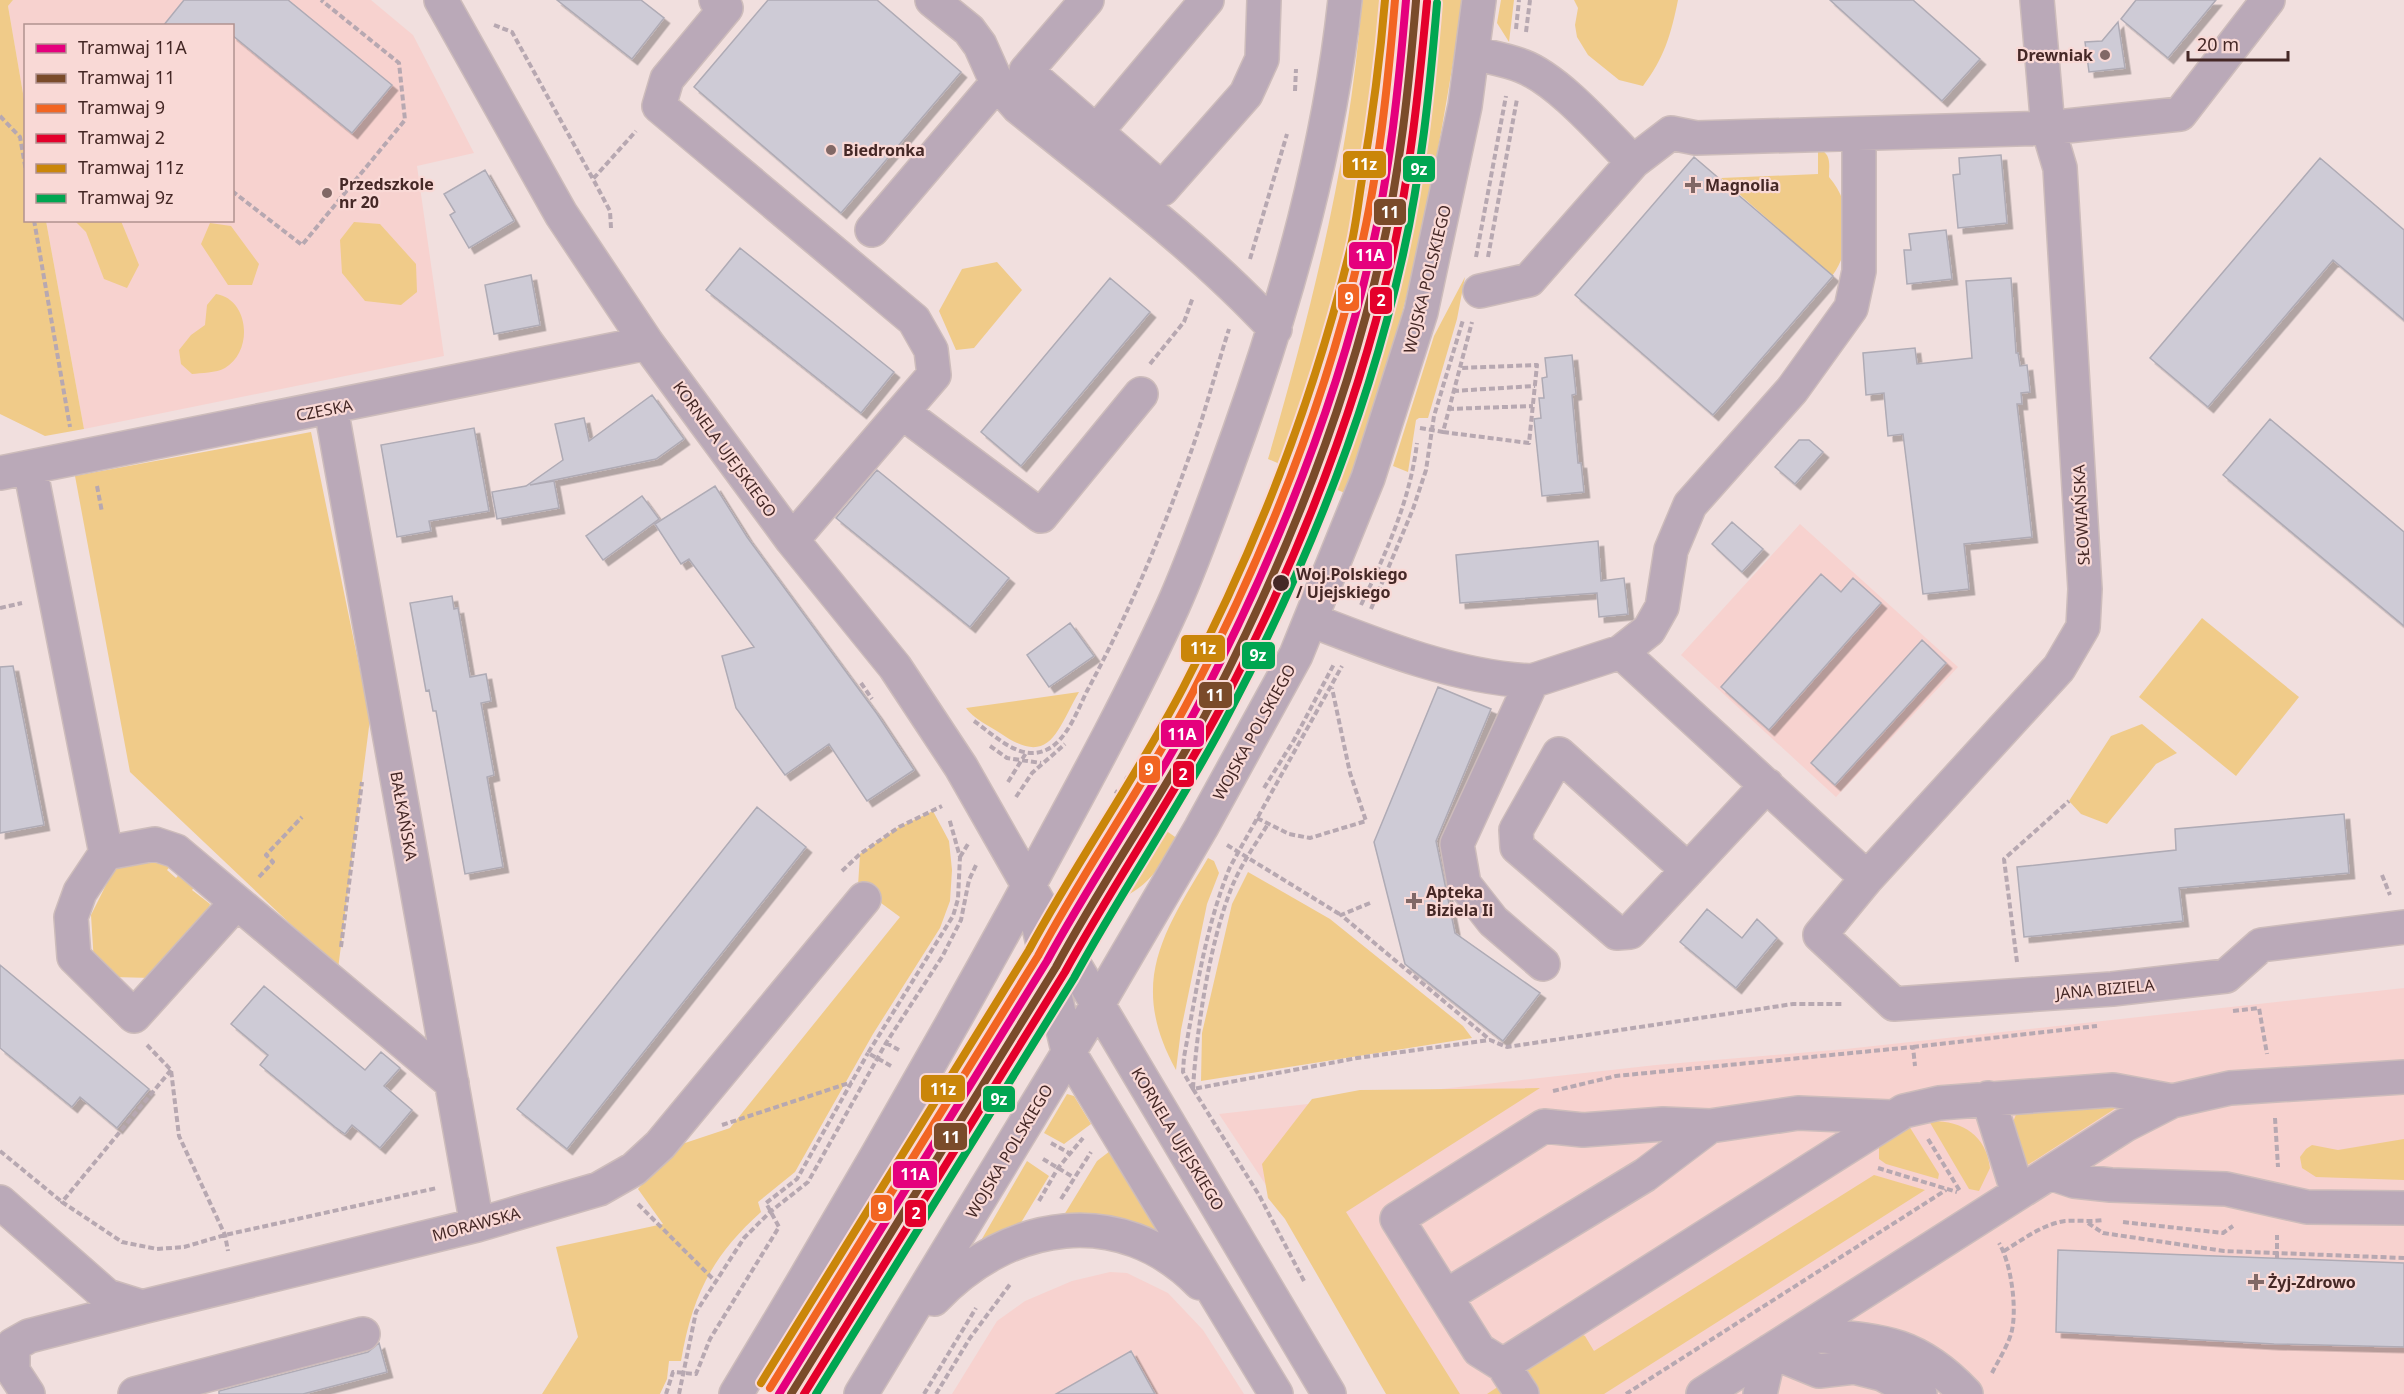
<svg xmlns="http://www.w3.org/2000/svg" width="2404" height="1394" font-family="'Noto Sans',sans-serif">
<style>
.built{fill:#f7d2cf}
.green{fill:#f0cb89}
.building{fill:#cecbd6;stroke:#afabb5;stroke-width:1.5;filter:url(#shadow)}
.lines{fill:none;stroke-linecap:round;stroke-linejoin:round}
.minor-casing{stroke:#cdbcbb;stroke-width:36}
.path{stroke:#b7a8b1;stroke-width:4;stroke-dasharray:6 3;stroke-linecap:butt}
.minor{stroke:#baa9b8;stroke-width:33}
.tram-1-casing{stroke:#f9d9d6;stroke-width:12}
.tram-2-casing{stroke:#f9d9d6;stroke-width:12}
.tram-3-casing{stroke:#f9d9d6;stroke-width:12}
.tram-4-casing{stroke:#f9d9d6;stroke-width:12}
.tram-5-casing{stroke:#f9d9d6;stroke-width:12}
.tram-6-casing{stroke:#f9d9d6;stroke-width:12}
.tram-1{stroke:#e5007d;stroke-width:8}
.tram-2{stroke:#7a4b2a;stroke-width:8}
.tram-3{stroke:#f26522;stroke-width:8}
.tram-4{stroke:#e4002b;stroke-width:8}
.tram-5{stroke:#ca860a;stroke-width:8}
.tram-6{stroke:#00a651;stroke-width:8}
.poi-dot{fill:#816866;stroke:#f9d9d6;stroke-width:2}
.stop-dot{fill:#452826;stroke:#f9d9d6;stroke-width:2}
.labels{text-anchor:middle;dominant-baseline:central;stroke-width:4.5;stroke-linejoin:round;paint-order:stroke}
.poi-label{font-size:16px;font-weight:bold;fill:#452826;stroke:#f9d9d6;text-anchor:start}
.street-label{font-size:16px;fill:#452826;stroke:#f9d9d6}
.stop-label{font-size:16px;font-weight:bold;fill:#452826;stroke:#f9d9d6;text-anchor:start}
.line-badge{stroke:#f9d9d6;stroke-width:2}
.badge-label{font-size:16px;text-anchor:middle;font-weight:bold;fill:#fff}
</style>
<defs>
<filter id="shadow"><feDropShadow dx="5.5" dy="5.5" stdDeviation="0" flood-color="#0004"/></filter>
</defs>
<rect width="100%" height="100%" fill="#f1dfde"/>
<!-- built -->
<path class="built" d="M13 0H371L413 35 474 153 417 166 444 356 84 429 46 221 232 220V26H26L25 105 8 6Z
M1401 0H1437L1428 93 1416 179 1373 353 1325 485 1269 615 1222 711 1176 791 1149 777 1219 651 1280 512 1296 471 1352 294 1378 179Z
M1800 524 1958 667 1836 797 1681 655Z
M1129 806 1158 825 1113 900 1082 883Z
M2404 988V1394H1404L1219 1114 1656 1065 1846 1049Z
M1110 1272 1127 1273 1168 1293 1203 1330 1244 1394H952L997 1321 1025 1301 1072 1281Z"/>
<!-- green -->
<path class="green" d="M0 0H13L8 6 25 105 26 220 46 221 84 429 45 436 0 414Z
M1362 0H1401C1393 98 1377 196 1353 292 1338 352 1315 412 1296 471L1268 459C1312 308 1350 157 1362 0Z
M1437 0H1463C1437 167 1407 334 1345 493L1325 485 1373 353 1396 267 1416 179 1428 93Z
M1501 0H1514L1509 42 1497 23Z
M1574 0H1678C1671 35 1664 58 1643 86L1619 80 1588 55 1577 37 1575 25 1578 8Z
M1818 149C1832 153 1829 165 1829 177 1853 204 1853 248 1832 276L1721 178 1818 174Z
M75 221H121L139 265 127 288 104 279 86 232Z
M354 222 380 224 416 264 417 292 401 305 365 301 342 273 340 240Z
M210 223 231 226 259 264 252 285H228L201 244Z
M997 262 1022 290 974 348 956 350 939 311 962 269Z
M1465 277 1457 319 1428 418H1419L1416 420 1408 472 1393 466 1434 336Z
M216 294C249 299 254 351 225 368 216 373 201 373 192 374L181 364 179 350 191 335 205 325 207 305Z
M311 432 370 719 338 969 130 772 75 476Z
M2202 618 2299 697 2236 776 2139 697Z
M1079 692C1056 732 1050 768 1000 733 989 726 973 718 966 708Z
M2142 724 2177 753 2156 764 2107 824 2081 814 2069 801 2111 736Z
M1115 797 1129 806 1082 883 1078 877 1083 851Z
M933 811 949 841 952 870 950 901 940 928 873 1034 795 1172 758 1202 761 1212C712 1256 692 1296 681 1361H669L667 1379 660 1394H542L578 1337 556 1247 663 1224 638 1189 676 1146 730 1128 900 917 858 886 860 854 899 827Z
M1158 825 1178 839C1163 863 1144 894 1113 900Z
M145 858 175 861 167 870 176 878 185 868 200 881 192 890 210 904 209 908 152 978 113 977 94 963 91 915 113 871 121 864Z
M1208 858 1214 861 1219 873 1207 904 1181 1030 1176 1070C1128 983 1163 933 1208 858Z
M1248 872 1330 919 1463 1026 1472 1038 1201 1081 1202 1033 1232 904Z
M993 1031 962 1082 948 1074 961 1051Z
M1019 1046 1021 1054 995 1104 987 1099Z
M1540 1088 1346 1212 1460 1394H1386L1285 1219 1268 1198 1262 1164 1312 1099 1360 1090Z
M1067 1094 1074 1096 1091 1124 1064 1144 1044 1133Z
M2113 1103 2116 1108 2026 1166 2013 1122 2017 1112Z
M1929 1121C1961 1120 1986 1134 1990 1168L1979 1191 1969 1189Z
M1909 1126 1939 1174 1938 1179 1886 1164 1879 1159V1146Z
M2404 1139V1180L2316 1177 2302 1168 2300 1157 2306 1149 2312 1145 2338 1150Z
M1110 1151 1156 1226 1154 1231 1112 1217 1064 1215 1097 1161Z
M1027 1161 1049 1176 1019 1226 979 1244Z
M1874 1175 1925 1190 1604 1394H1487L1579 1333 1585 1336 1594 1351Z"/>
<!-- building -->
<path class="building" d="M184 0H288L392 85 352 133 232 35V26H163Z
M557 0H641L664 18 632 59Z
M768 0H877L961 72 841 213 694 87Z
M1830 0H1913L1980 59 1942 101Z
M2136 0H2216L2168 58 2121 19Z
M2118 22 2125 68 2089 72 2085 42 2102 41Z
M2001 155 2007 223 1958 228 1953 175 1960 174 1959 158Z
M1694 157 1833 276 1713 415 1575 295Z
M2320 158 2404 230V320L2333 260 2208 407 2150 358Z
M485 170 514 221 469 248 450 215 455 212 444 194Z
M1946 230 1952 279 1907 284 1904 250H1911L1909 234Z
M740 248 894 372 861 413 706 290Z
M531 275 540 325 494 334 485 285Z
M1110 278 1150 312 1021 466 981 432Z
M2011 278 2016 353H2018L2020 366 2027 365 2030 392 2021 393 2022 404H2017L2032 537 1964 544 1969 589 1923 594 1903 434 1888 436 1884 393 1866 395 1863 353 1915 348 1917 364 1972 358 1966 281Z
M1572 355 1576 394 1572 395 1578 463H1581L1584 492 1542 496 1534 419 1541 418 1539 398H1544L1542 378 1547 377 1545 358Z
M652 395 684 439 656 459 530 485 554 481 559 508 497 519 492 492 526 486 563 460 555 424 584 418 589 441Z
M2270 419 2404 532V626L2223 475Z
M474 428 489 511 429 521 431 531 397 537 381 445Z
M1799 440H1809L1823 452 1795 484 1775 467Z
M877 470 1009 578 970 627 836 518Z
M715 486 747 537 877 714 914 770 867 801 829 744 785 775 736 708 722 656 754 647 689 559 681 564 655 524Z
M642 496 659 519 603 560 586 536Z
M1732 522 1763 549 1742 572 1712 544Z
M1598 541 1601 581 1624 578 1628 614 1599 617 1597 593 1460 603 1456 555Z
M1821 574 1841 592 1853 578 1881 603 1769 730 1721 687Z
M452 596 454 609 458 608 470 677 486 674 491 701 481 703 494 775 487 777 503 867 465 874 436 711H433L429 690 426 691 410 603Z
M1070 623 1094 656 1049 687 1027 655Z
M1922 640 1946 663 1835 785 1811 763Z
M13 666 44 825 0 833V667Z
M1438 687 1491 709 1436 841 1455 933 1540 993 1503 1041 1405 964 1374 842Z
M757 807 806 847 567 1149 517 1109Z
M2344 814 2349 873 2179 888 2183 921 2024 937 2017 867 2176 850 2175 829Z
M1707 909 1742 938 1757 919 1777 938 1736 988 1680 942Z
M0 965 149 1089 117 1128 80 1097 72 1107 0 1048Z
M264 986 365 1070 381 1052 400 1068 384 1086 412 1110 380 1148 352 1125 345 1134 335 1127 260 1065 268 1055 231 1024Z
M2058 1250 2404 1263V1347L2274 1344 2056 1332Z
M379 1343 387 1372 303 1394H219V1391L368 1352Z
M1131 1351 1155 1394H1056Z"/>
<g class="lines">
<defs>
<path id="minor" d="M441 0 561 214 647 343 792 540 895 667 961 767 1059 939 1329 1394
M716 0 726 8 667 79 659 106 914 320 931 350 934 375 902 412
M932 0 969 30 980 45 997 83 1018 107C1106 178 1198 246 1275 329
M1087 0 1026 71 1162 189 1246 94 1262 59 1264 0
M2037 0 2048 128 2060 168 2085 589 2083 627 2059 668 1867 878 1820 935 1894 1004 2112 989 2226 976 2261 945 2404 927
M1473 53C1489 57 1507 60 1522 66 1559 80 1605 134 1633 162L1529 280 1480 291
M1096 132 1207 0
M1859 135V271L1851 308 1792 390 1690 505 1671 550 1662 607 1649 630 1621 652 1867 878
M1633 162 1671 133 1696 138 2048 128 2180 114 2268 0
M872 230 997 83
M331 408 477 1225
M30 468 106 853
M0 473 647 343
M792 540 902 412 1041 516 1141 394
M1311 620C1380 647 1458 678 1532 681
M1688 870 1559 754 1516 830 1517 847 1617 933 1630 932 1767 785
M236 903 134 1016 74 957 71 917 80 892 106 853 155 844 176 851 452 1083
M1038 923 1068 1051 1276 1394
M1543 964 1493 921 1464 884 1457 844 1532 681 1621 652
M1988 1098 2018 1193
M2050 1173 2074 1181 2111 1185 2226 1189 2307 1207 2404 1208
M0 1202 107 1296 142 1307 477 1225 599 1189 634 1169 660 1145 864 899
M1446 1296 1645 1175 1710 1126 1798 1113 1891 1117
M934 1299C1008 1220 1120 1202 1200 1283
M1799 1334C1873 1341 1911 1336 1966 1394
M1503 1365 1904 1111 1939 1103 2113 1090 2172 1101
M28 1394 13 1371V1345L29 1336 142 1307
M135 1394 363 1334
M736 1394C833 1234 927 1071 1017 907 1071 807 1126 709 1173 606 1198 550 1218 491 1239 433 1289 292 1329 148 1345 0
M861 1394 1098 1004 1201 828 1296 655 1368 478 1421 312 1465 106 1479 0
M1522 1394 1503 1365 1479 1350 1397 1219 1544 1126 1583 1130 1663 1124 1710 1126
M1703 1394 2125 1125 2172 1101 2230 1088 2404 1077
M1760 1394 1770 1351 1819 1371 1854 1367 1882 1374 1920 1394"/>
</defs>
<!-- minor casing -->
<use href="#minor" class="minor-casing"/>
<!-- path -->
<path class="path" d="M494 25 512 32 593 179
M1516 29 1519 0
M1526 32 1530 0
M1295 91 1296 69
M0 116 20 137 26 171
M232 191 302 245 405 120 399 63 321 0
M34 220 70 427
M611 228 610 211 593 179 636 131
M1476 257 1506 96
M1488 257 1517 99
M1250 259 1287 134
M1150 364 1184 322 1193 297
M1453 391 1535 386
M1448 409 1533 406
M1420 428 1443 432 1472 322
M1443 432 1529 443 1537 365 1460 368
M97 486 102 512
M1361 605C1386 553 1410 501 1417 443
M0 608 22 603
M1371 609 1413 509 1426 470 1434 416 1463 320
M861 683 872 699
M974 721C994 735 1020 762 1046 750 1067 741 1078 709 1087 691 1127 617 1160 539 1188 460 1204 417 1215 373 1229 329
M990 746 1007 758 1041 763
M1125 777 1174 810
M1008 782 1026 753
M1264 788 1294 740 1334 664
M1115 791 1164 824
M1016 797 1032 773 1065 744
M1257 818 1289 834 1310 838 1366 821 1350 773 1332 688
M1227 845 1341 915
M960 857 968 844
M842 871 860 854 899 827 942 806
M2382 875 2390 895
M259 877 273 862 266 855 302 817
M1370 903 1341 915 1489 1039
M341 947 362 782
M2017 962 2004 859 2069 801
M2233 1011 2259 1008 2267 1054
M886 1043 899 1050
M147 1045 171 1070 179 1136 225 1235 228 1251
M1913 1047 2097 1026
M891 1066 868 1053 953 916 958 899 960 857 949 818
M171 1070 62 1202 122 1242 157 1249 184 1247 225 1235 437 1188
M956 1086 996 1110
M1193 1088C1197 1027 1209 946 1231 889 1240 866 1255 845 1268 824
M1193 1089 1183 1072 1184 1057C1196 993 1205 928 1230 867L1342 666
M1553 1091 1616 1076 1913 1047 1915 1066
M946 1099 985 1124
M2275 1118 2278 1167
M722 1125 852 1082
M1928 1139 1960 1191
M1051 1143 1069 1153
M0 1151 62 1202
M1043 1159 1073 1177
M1878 1168 1957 1192
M1061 1199 1091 1152
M1039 1201 1058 1168 1083 1138
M638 1204 716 1282
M2123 1222 2223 1233 2233 1226
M2088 1223 2103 1233 2224 1251 2404 1258
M2004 1251C2022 1240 2043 1224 2065 1221 2078 1220 2090 1222 2104 1220
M2277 1258V1235
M1304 1281 1259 1195 1193 1089 1357 1058 1490 1040 1507 1047 1793 1004H1843
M1992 1373C1999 1359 2009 1344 2012 1330 2017 1307 2011 1263 1999 1243
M666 1394 673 1372 696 1374 710 1339 779 1227 766 1203 797 1179 868 1053
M679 1394 696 1312 744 1238 770 1212 808 1182 886 1043 942 957 961 920 969 880 977 863
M924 1394 976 1308
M936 1394 970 1338 1011 1283
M1626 1394 1946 1190"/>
<!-- minor -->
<use href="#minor" class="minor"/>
<defs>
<path id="tram-1" d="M779 1394 1047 961C1096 871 1156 787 1203 696 1275 556 1336 407 1371 253 1390 171 1399 84 1406 0"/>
<path id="tram-2" d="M791 1394 1056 967C1105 876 1166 792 1213 700 1285 560 1346 410 1381 255 1400 172 1409 85 1416 1"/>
<path id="tram-3" d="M770 1388 1038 956C1086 866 1146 783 1193 692 1265 553 1325 404 1360 252 1379 171 1388 83 1395 0"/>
<path id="tram-4" d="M804 1394 1065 972C1114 883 1172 799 1220 709 1294 568 1356 413 1392 257 1410 174 1419 87 1427 2"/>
<path id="tram-5" d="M761 1383 1029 950C1077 861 1136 778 1183 688 1255 550 1313 402 1350 250 1356 227 1358 203 1362 179 1372 120 1380 60 1385 0"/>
<path id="tram-6" d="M816 1394 1074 978C1123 888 1182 804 1229 713 1304 571 1367 416 1402 259 1421 176 1430 88 1437 3"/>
</defs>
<!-- tram-1 casing -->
<use href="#tram-1" class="tram-1-casing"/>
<!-- tram-2 casing -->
<use href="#tram-2" class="tram-2-casing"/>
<!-- tram-3 casing -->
<use href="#tram-3" class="tram-3-casing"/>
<!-- tram-4 casing -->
<use href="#tram-4" class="tram-4-casing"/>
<!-- tram-5 casing -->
<use href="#tram-5" class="tram-5-casing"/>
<!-- tram-6 casing -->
<use href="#tram-6" class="tram-6-casing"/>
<!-- tram-1 -->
<use href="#tram-1" class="tram-1"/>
<!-- tram-2 -->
<use href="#tram-2" class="tram-2"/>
<!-- tram-3 -->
<use href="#tram-3" class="tram-3"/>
<!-- tram-4 -->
<use href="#tram-4" class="tram-4"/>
<!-- tram-5 -->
<use href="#tram-5" class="tram-5"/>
<!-- tram-6 -->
<use href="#tram-6" class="tram-6"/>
</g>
<!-- markers -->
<g class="poi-dot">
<circle cx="2105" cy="55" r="6"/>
<circle cx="831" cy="150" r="6"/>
<path d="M1690 176h6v6h6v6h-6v6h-6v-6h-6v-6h6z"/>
<circle cx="327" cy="193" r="6"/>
<path d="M1411 892h6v6h6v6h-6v6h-6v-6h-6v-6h6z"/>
<path d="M2253 1273h6v6h6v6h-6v6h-6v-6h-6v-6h6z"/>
</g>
<circle class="stop-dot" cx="1281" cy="583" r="9"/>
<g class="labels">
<!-- poi labels -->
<g class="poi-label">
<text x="2093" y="55" text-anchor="end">Drewniak</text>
<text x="843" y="150">Biedronka</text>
<text x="339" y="184">Przedszkole<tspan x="339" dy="18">nr 20</tspan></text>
<text x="1705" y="185">Magnolia</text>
<text x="1426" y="892">Apteka<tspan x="1426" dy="18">Biziela Ii</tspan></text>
<text x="2268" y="1282">Żyj-Zdrowo</text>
</g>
<!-- street labels -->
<g class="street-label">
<text transform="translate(1427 279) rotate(-76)">WOJSKA POLSKIEGO</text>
<text transform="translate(324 410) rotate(-11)">CZESKA</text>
<text transform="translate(725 449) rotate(54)">KORNELA UJEJSKIEGO</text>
<text transform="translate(2081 515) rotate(-93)">SŁOWIAŃSKA</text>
<text transform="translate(1254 732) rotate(-61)">WOJSKA POLSKIEGO</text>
<text transform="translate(404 816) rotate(80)">BAŁKAŃSKA</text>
<text transform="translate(2105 989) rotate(-5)">JANA BIZIELA</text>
<text transform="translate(1178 1139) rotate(59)">KORNELA UJEJSKIEGO</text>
<text transform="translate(1009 1151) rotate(-59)">WOJSKA POLSKIEGO</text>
<text transform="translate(476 1224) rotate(-15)">MORAWSKA</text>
</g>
<!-- stop labels -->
<g class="stop-label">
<text x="1296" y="574">Woj.Polskiego<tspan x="1296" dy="18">/ Ujejskiego</tspan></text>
</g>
</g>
<g class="line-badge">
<rect x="1342" y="150" width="45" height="29" rx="6" fill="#ca860a"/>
<rect x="1402" y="155" width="34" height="28" rx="6" fill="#00a651"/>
<rect x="1373" y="198" width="34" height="28" rx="6" fill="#7a4b2a"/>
<rect x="1348" y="241" width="45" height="29" rx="6" fill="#e5007d"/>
<rect x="1337" y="283" width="23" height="29" rx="6" fill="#f26522"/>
<rect x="1369" y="286" width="24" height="29" rx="6" fill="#e4002b"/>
<rect x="1180" y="634" width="46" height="29" rx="6" fill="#ca860a"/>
<rect x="1241" y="641" width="35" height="29" rx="6" fill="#00a651"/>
<rect x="1198" y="681" width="35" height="28" rx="6" fill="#7a4b2a"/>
<rect x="1160" y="719" width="45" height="29" rx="6" fill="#e5007d"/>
<rect x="1138" y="755" width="23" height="29" rx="6" fill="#f26522"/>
<rect x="1172" y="760" width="23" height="28" rx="6" fill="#e4002b"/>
<rect x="920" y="1074" width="46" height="29" rx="6" fill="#ca860a"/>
<rect x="982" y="1085" width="34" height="28" rx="6" fill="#00a651"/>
<rect x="933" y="1122" width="35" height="29" rx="6" fill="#7a4b2a"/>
<rect x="892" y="1160" width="46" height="29" rx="6" fill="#e5007d"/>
<rect x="870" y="1194" width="23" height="28" rx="6" fill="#f26522"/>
<rect x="904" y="1199" width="23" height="29" rx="6" fill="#e4002b"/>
</g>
<g class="badge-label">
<text x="1364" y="170">11z</text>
<text x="1419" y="175">9z</text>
<text x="1390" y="218">11</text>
<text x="1370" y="261">11A</text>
<text x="1349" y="304">9</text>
<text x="1381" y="306">2</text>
<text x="1203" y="654">11z</text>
<text x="1258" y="661">9z</text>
<text x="1215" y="701">11</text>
<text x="1182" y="740">11A</text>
<text x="1149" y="775">9</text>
<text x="1183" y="780">2</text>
<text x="943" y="1095">11z</text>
<text x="999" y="1105">9z</text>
<text x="951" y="1143">11</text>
<text x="915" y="1180">11A</text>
<text x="882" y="1214">9</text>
<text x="916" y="1219">2</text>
</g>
<!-- legend -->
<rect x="24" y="24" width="210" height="198" fill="#f9d9d6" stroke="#b19290" stroke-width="1.5"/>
<rect x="36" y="44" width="30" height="9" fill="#e5007d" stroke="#b19290" stroke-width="1.5"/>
<text x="78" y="54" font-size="18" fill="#452826">Tramwaj 11A</text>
<rect x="36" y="74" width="30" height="9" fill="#7a4b2a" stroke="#b19290" stroke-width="1.5"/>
<text x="78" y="84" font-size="18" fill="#452826">Tramwaj 11</text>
<rect x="36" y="104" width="30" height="9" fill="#f26522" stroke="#b19290" stroke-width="1.5"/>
<text x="78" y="114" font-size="18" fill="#452826">Tramwaj 9</text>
<rect x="36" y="134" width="30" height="9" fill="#e4002b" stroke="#b19290" stroke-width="1.5"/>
<text x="78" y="144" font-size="18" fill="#452826">Tramwaj 2</text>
<rect x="36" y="164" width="30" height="9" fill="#ca860a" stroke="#b19290" stroke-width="1.5"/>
<text x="78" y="174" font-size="18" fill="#452826">Tramwaj 11z</text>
<rect x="36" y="194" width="30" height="9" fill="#00a651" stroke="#b19290" stroke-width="1.5"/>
<text x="78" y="204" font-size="18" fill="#452826">Tramwaj 9z</text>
<!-- scale -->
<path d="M2188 51v9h100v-9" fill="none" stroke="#452826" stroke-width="3"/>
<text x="2197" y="51" font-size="18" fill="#452826" stroke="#f9d9d6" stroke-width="4.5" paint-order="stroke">20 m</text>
</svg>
